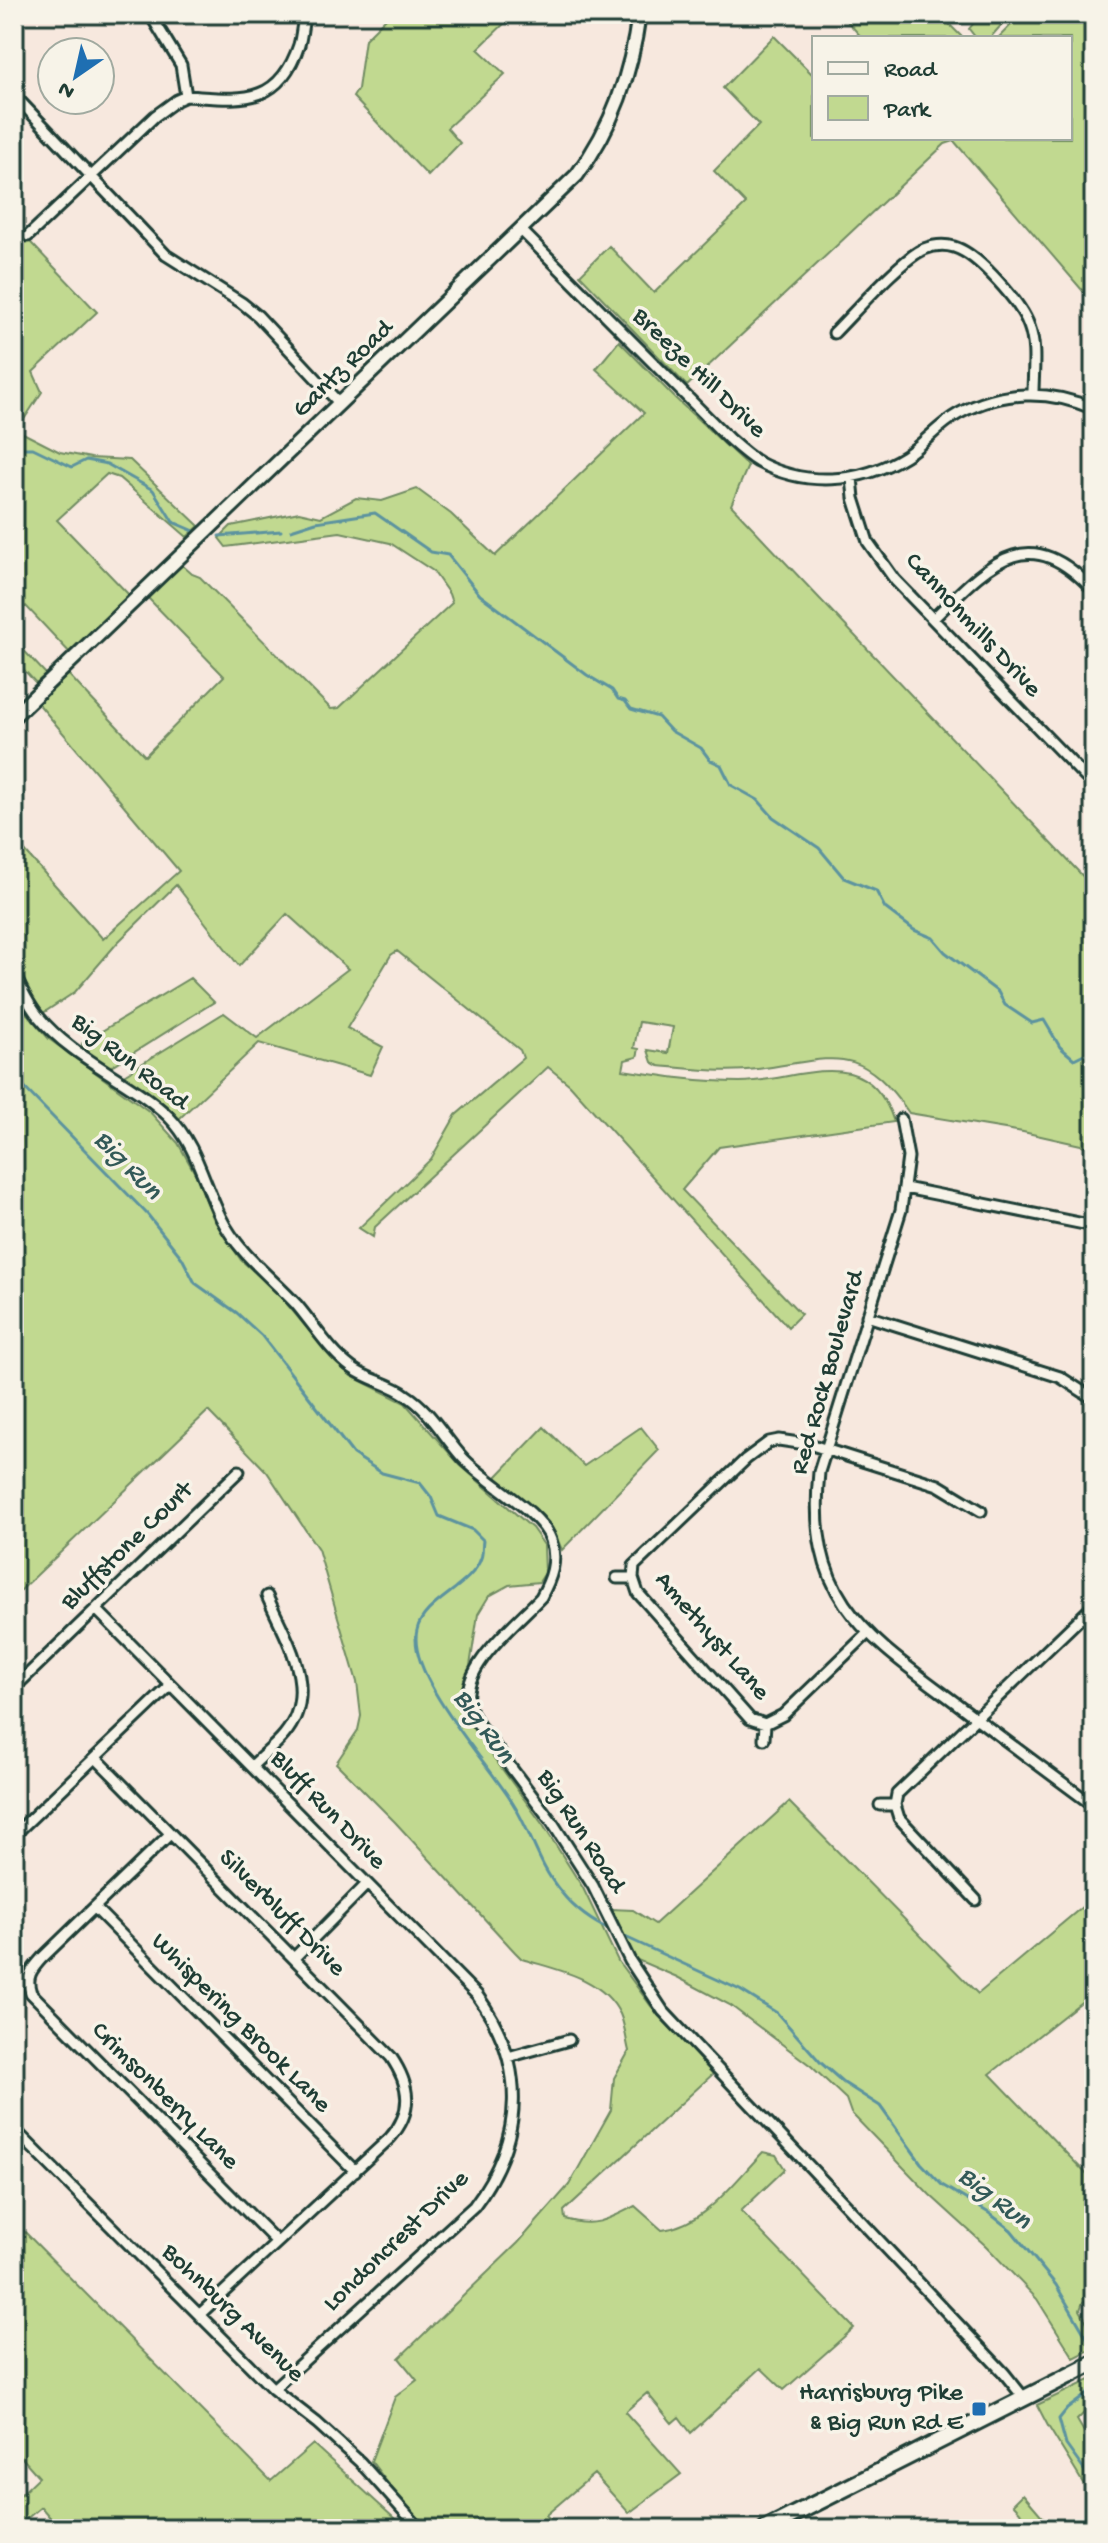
<svg xmlns="http://www.w3.org/2000/svg" width="1108" height="2543" font-family="'Gochi Hand',sans-serif">
<style>
.green{fill:#c1d990;stroke:#708b62;stroke-width:2}
.lines{fill:none;stroke-linecap:round;stroke-linejoin:round}
.stream{stroke:#5c939f;stroke-width:3}
.minor-casing{stroke:#1f3d34;stroke-width:15}
.secondary-casing{stroke:#1f3d34;stroke-width:18}
.primary-casing{stroke:#1f3d34;stroke-width:20}
.minor{stroke:#f7f3e8;stroke-width:9}
.secondary{stroke:#f7f3e8;stroke-width:12}
.primary{stroke:#f7f3e8;stroke-width:14}
.poi-dot{fill:#1f6fb2;stroke:#f7f3e8;stroke-width:3}
.labels{text-anchor:middle;dominant-baseline:central;stroke-width:7;stroke-linejoin:round;paint-order:stroke}
.street-label{font-size:26px;fill:#1f3d34;stroke:#f7f3e8}
.poi-label{font-size:26px;fill:#1f3d34;stroke:#f7f3e8;text-anchor:end}
.water-label{font-size:28px;font-style:italic;fill:#335a58;stroke:#f7f3e8}
</style>
<rect width="100%" height="100%" fill="#f7e8de"/>
<filter id="ink" filterUnits="userSpaceOnUse"><feTurbulence type="fractalNoise" baseFrequency=".0125" numOctaves="2"/><feDisplacementMap in="SourceGraphic" scale="16" xChannelSelector="R" yChannelSelector="G"/><feConvolveMatrix kernelMatrix="1 2 1 2 8 2 1 2 1" color-interpolation-filters="sRGB"/></filter>
<g filter="url(#ink)">
<!-- green -->
<path class="green" d="M390 14H514L478 49 505 74 447 128 460 143 428 176 353 97 358 89 365 39Z
M841 14H939L963 38H862Z
M981 14H1011L990 38H976L969 29Z
M1022 14H1094V304L954 141 945 144 687 386 580 275 609 246 654 293 746 204 714 171 759 125 723 88 774 36 814 76V138H1070V38H998Z
M14 225 97 312 33 372 42 392 17 430 60 452 91 458 130 460 199 526 187 537 119 478 107 474 57 520 131 597 71 654 26 606 14 616Z
M619 341 675 398 748 466 731 505 1094 888V1148L1023 1132 909 1113C858 1040 834 1059 758 1069 725 1073 692 1069 659 1066L652 1062 648 1050 668 1053 673 1027 639 1022 634 1048 639 1049 637 1057 625 1060 623 1070C662 1076 701 1082 740 1082 801 1081 867 1040 894 1122L719 1147 682 1190 801 1314 788 1327 570 1085 548 1067 375 1227 373 1237 359 1228 431 1159 456 1115 523 1058 520 1050 397 951 391 955 347 1028 383 1047 370 1075 259 1043 178 1120 122 1076 224 1013 257 1038 348 969 287 914 239 966 176 885 118 942 75 992 43 1013 14 968V839L103 939 179 871 37 702 67 673 145 756 224 676 147 597 181 564 192 574 200 577 331 709 339 708 452 603 449 594 433 571 390 543 340 532 226 547 219 538 231 526 299 512 321 517 356 498 382 501 417 489 451 514 495 556 644 413 596 369Z
M14 640 46 674 36 683 14 659Z
M190 978 214 1002 109 1068 83 1050 82 1043Z
M14 999 49 1039 150 1112 178 1143 196 1175 214 1220 241 1260 276 1291 322 1346 351 1376 405 1403 460 1465 532 1528 544 1545 545 1573 539 1582 509 1585 489 1596 478 1614 470 1666 461 1694 464 1713 478 1736 543 1825 583 1888 618 1961 651 2006 713 2074 564 2211 565 2219C594 2228 608 2220 635 2206L662 2230C705 2225 734 2182 763 2152L776 2155 785 2169 741 2211 854 2328 784 2390 761 2368 691 2433 679 2417 672 2423 647 2393 625 2412 681 2474 629 2513 594 2474 546 2515 559 2529H430L403 2503 371 2461 395 2397 417 2380 399 2358 518 2243 569 2185 611 2110 614 2078 629 2051C626 2040 625 2025 620 2014 602 1977 557 1970 522 1959L515 1952 395 1822 336 1763 358 1730 361 1716 357 1682 318 1549 267 1472 208 1411 14 1597Z
M544 1427 584 1466 641 1427 659 1450 562 1550 552 1527 496 1477Z
M789 1802 978 1994 1094 1897V1992L990 2074 1094 2182V2296L1083 2302 1080 2310 1094 2335V2348L1074 2358 1037 2299 986 2246 930 2195 851 2113 846 2099 811 2066 730 2005 677 1977 635 1959 612 1909 633 1910 655 1924Z
M14 2221 271 2481 313 2444 406 2529H60L41 2507 14 2529V2501L39 2477 17 2452 14 2454Z
M1094 2378V2403L1077 2420 1094 2449V2501L1048 2426 1037 2405Z
M1023 2494 1053 2529H1015L1026 2518 1013 2504Z"/>
<g class="lines">
<!-- stream -->
<path class="stream" d="M14 448H33L72 467 86 460 107 464 153 490 173 522 194 531
M291 530 316 522 375 513 431 552 448 555 480 595 587 675 612 690 618 699 625 701 631 709 658 717 671 731 701 748 710 760 721 765 731 785 758 800 773 817 819 848 844 878 876 891 885 908 914 930 933 938 945 952 998 992 1005 1005 1032 1023 1044 1020 1060 1047 1074 1059 1084 1054 1094 1063
M219 536 281 531
M14 1077 148 1215 182 1258 195 1283 237 1313 262 1336 353 1454 382 1473 420 1483 431 1497 439 1516 473 1530 483 1540C482 1546 483 1554 481 1558 472 1587 423 1601 417 1630 406 1675 488 1763 512 1802 531 1831 537 1863 561 1892 575 1910 594 1923 614 1932
M621 1935 740 1990 777 2013 821 2063 844 2083 880 2106 921 2163 942 2185 989 2213 1011 2230 1056 2285 1087 2338 1093 2359
M1094 2389 1067 2409 1059 2419 1066 2445 1094 2484"/>
<defs>
<path id="minor" d="M150 14 181 65 186 96
M14 95 166 255 242 303 258 316 340 404
M521 230 729 439C738 447 748 456 758 462 805 487 860 484 905 456 924 444 938 425 958 414 1002 390 1049 389 1094 409
M28 236 155 116 177 100 186 96C239 99 278 108 299 45 302 35 302 24 305 14
M834 333C854 313 901 259 924 249 934 245 944 244 954 247 978 254 1021 303 1029 326 1037 347 1033 372 1033 394
M852 478 854 498 868 542 895 580 1094 786
M933 619C988 565 1027 518 1094 591
M14 974C21 988 28 1004 38 1016 73 1059 129 1079 168 1116 197 1145 203 1182 221 1218 239 1254 269 1275 296 1304 314 1325 329 1351 352 1368 368 1380 390 1383 406 1395 430 1410 444 1437 463 1458 485 1482 541 1511 551 1540 558 1561 551 1579 541 1597 518 1622 458 1668 469 1706 471 1712 475 1718 478 1724L552 1822 593 1886 630 1961 663 2011 1004 2373 1024 2398
M901 1119 908 1157 901 1210 819 1472C806 1599 865 1635 956 1703 1002 1738 1048 1772 1094 1806
M905 1188 1094 1226
M867 1316 1060 1377 1094 1399
M617 1578H633
M96 1609 477 1995C527 2064 525 2138 474 2206L273 2389
M867 1634 783 1715 765 1724 750 1719 638 1593 633 1578 634 1566 746 1459 769 1442 779 1440 812 1445 938 1485 981 1511
M14 1688 239 1471
M764 1739 765 1724
M96 1758 391 2057C410 2085 414 2111 390 2138L199 2315
M253 1765C263 1755 275 1746 284 1735 321 1691 286 1639 267 1596
M880 1805H895
M170 1834 42 1958C32 1969 25 1977 31 1993L277 2242
M14 1835 171 1685
M976 1900 899 1818 895 1805 897 1794 1094 1605
M95 1908 355 2171
M294 1958 367 1884
M508 2057 569 2040
M14 2129 273 2389 317 2423 360 2462 420 2529"/>
<path id="secondary" d="M14 716 577 175C613 126 631 74 639 14"/>
<path id="primary" d="M765 2529 1094 2363"/>
</defs>
<!-- minor casing -->
<use href="#minor" class="minor-casing"/>
<!-- secondary casing -->
<use href="#secondary" class="secondary-casing"/>
<!-- primary casing -->
<use href="#primary" class="primary-casing"/>
<!-- minor -->
<use href="#minor" class="minor"/>
<!-- secondary -->
<use href="#secondary" class="secondary"/>
<!-- primary -->
<use href="#primary" class="primary"/>
</g>
</g>
<!-- markers -->
<rect class="poi-dot" x="971" y="2401" width="16" height="16" rx="4"/>
<g class="labels">
<!-- street labels -->
<g class="street-label">
<text transform="translate(344 370) rotate(-44)">Gantz Road</text>
<text transform="translate(698 374) rotate(44)">Breeze Hill Drive</text>
<text transform="translate(972 626) rotate(47)">Cannonmills Drive</text>
<text transform="translate(129 1063) rotate(38)">Big Run Road</text>
<text transform="translate(829 1373) rotate(-74)">Red Rock Boulevard</text>
<text transform="translate(128 1547) rotate(-44)">Bluffstone Court</text>
<text transform="translate(711 1637) rotate(49)">Amethyst Lane</text>
<text transform="translate(327 1811) rotate(46)">Bluff Run Drive</text>
<text transform="translate(580 1832) rotate(57)">Big Run Road</text>
<text transform="translate(281 1914) rotate(45)">Silverbluff Drive</text>
<text transform="translate(240 2024) rotate(45)">Whispering Brook Lane</text>
<text transform="translate(164 2097) rotate(45)">Crimsonberry Lane</text>
<text transform="translate(397 2242) rotate(-44)">Londoncrest Drive</text>
<text transform="translate(232 2314) rotate(44)">Bohnburg Avenue</text>
</g>
<!-- poi labels -->
<g class="poi-label">
<text x="963" y="2394">Harrisburg Pike<tspan x="963" dy="30">&amp; Big Run Rd E</tspan></text>
</g>
<!-- water labels -->
<g class="water-label">
<text transform="translate(127 1166) rotate(46)">Big Run</text>
<text transform="translate(483 1727) rotate(54)">Big Run</text>
<text transform="translate(994 2199) rotate(38)">Big Run</text>
</g>
</g>
<!-- margin -->
<rect width="1108" height="2543" fill="none" stroke="#f7f3e8" stroke-width="48"/>
<rect x="24" y="24" width="1060" height="2495" fill="none" stroke="#1f3d34" stroke-width="3" filter="url(#ink)"/>
<!-- legend -->
<rect x="812" y="36" width="260" height="104" fill="#f7f3e8" stroke="#a1aaa0" stroke-width="2"/>
<rect x="828" y="62" width="40" height="12" fill="#f7f3e8" stroke="#a1aaa0" stroke-width="2"/>
<text x="884" y="76" font-size="24" fill="#1f3d34">Road</text>
<rect x="828" y="96" width="40" height="24" fill="#c1d990" stroke="#a1aaa0" stroke-width="2"/>
<text x="884" y="116" font-size="24" fill="#1f3d34">Park</text>
<!-- north arrow -->
<g transform="translate(76 76) rotate(214)"><circle r="38" fill="#f7f3e8" stroke="#a1aaa0" stroke-width="2"/>
<path d="M0-6L14 30L0 20L-14 30Z" fill="#1f6fb2"/>
<text y="-12" font-size="22" font-weight="bold" text-anchor="middle" fill="#1f3d34">N</text>
</g>
</svg>
